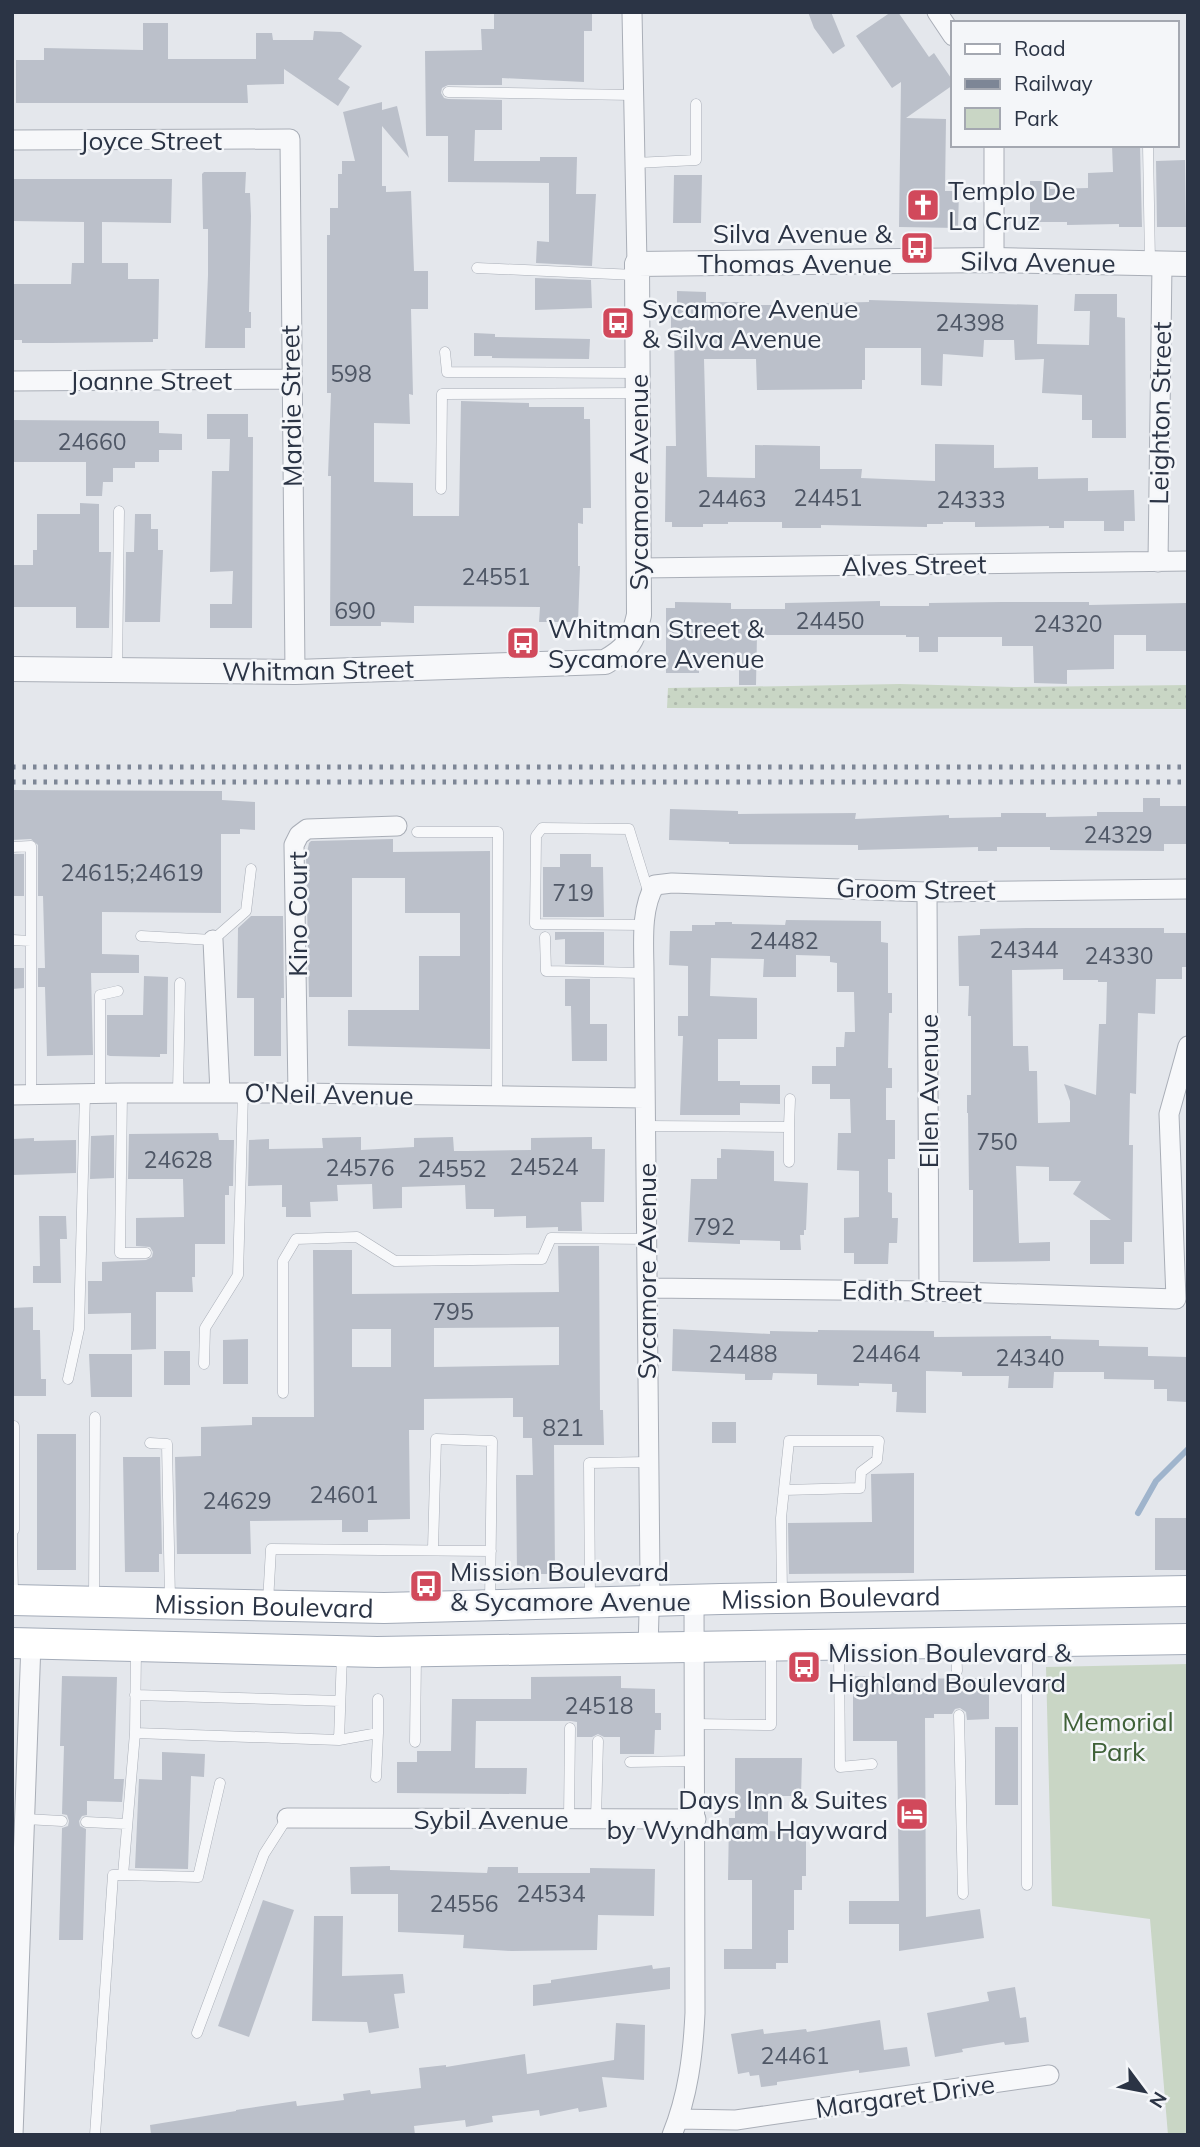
<svg xmlns="http://www.w3.org/2000/svg" width="1200" height="2147" font-family="Mulish,sans-serif">
<style>
.grass{fill:url(#grass-dots)}
.park{fill:#c9d6c5}
.lines{fill:none;stroke-linecap:round;stroke-linejoin:round}
.stream{stroke:#9fb4cc;stroke-width:6}
.building{fill:#bbc0ca;fill-rule:evenodd}
.service-casing{stroke:#a9aeb7;stroke-width:11}
.minor-casing{stroke:#a9aeb7;stroke-width:21}
.tertiary-casing{stroke:#a9aeb7;stroke-width:26}
.primary-casing{stroke:#a3abb8;stroke-width:32}
.service{stroke:#f7f8fa;stroke-width:10}
.minor{stroke:#f7f8fa;stroke-width:19}
.tertiary{stroke:#f7f8fa;stroke-width:24}
.primary{stroke:#fff;stroke-width:30}
.rail{stroke:#7d8696;stroke-width:5;stroke-dasharray:3.5 7;stroke-linecap:butt}
.labels{text-anchor:middle;dominant-baseline:central;stroke-width:5;stroke-linejoin:round;paint-order:stroke}
.number-label{font-size:23px;fill:#4f5766}
.street-label{font-size:26px;fill:#2b3445;stroke:#f4f6f9}
.poi-label{font-size:26px;fill:#2b3445;stroke:#f4f6f9;text-anchor:start}
.park-label{font-size:26px;fill:#3f6138;stroke:#f4f6f9}
</style>
<defs>
<pattern id="grass-dots" width="8" height="8" patternUnits="userSpaceOnUse" patternTransform="scale(1.75)"><rect width="8" height="8" fill="#c9d6c5"/><path d="M2 2h.1M6 6h.1" fill="none" stroke="#adb8ab" stroke-width="1.8" stroke-linecap="round"/></pattern>
</defs>
<rect width="100%" height="100%" fill="#e4e7ec"/>
<!-- grass -->
<path class="grass" d="M900 684 1014 687 1188 685V709L667 708 668 688Z"/>
<!-- park -->
<path class="park" d="M1188 1664V2135H1168L1150 1919 1052 1906 1046 1667Z"/>
<g class="lines">
<!-- stream -->
<path class="stream" d="M1138 1513 1156 1481 1188 1449"/>
</g>
<!-- building -->
<path class="building" d="M494 12H592V31H584V82L502 78V85H448L442 88 441 93 444 98 448 99 502 100V130H475L474 161H540V157H577L576 194H596L592 266 536 263 537 241 549 242V183L448 182V136H426L425 51 482 50 481 29H494Z
M808 12H831L845 46 833 54 814 28Z
M891 12H898L929 57 934 53 953 81V85L906 118 946 119 945 191H959L958 228 899 227 901 82 892 88 856 36Z
M143 23H168V59H256V33H272L273 40H313L314 31 341 32 362 46 338 79 350 87 338 106 284 69V84L247 85 248 103H16V60H44V48L143 50Z
M382 102V110L397 106 409 158 382 126V186H386V192L411 191 414 271H428V309H411L413 395 409 394 410 424 374 423V482L413 483V516H459L461 401 529 403V407H584V419H590L591 508H583V524L578 523V566H580L578 622H539L540 607 414 606V623L381 622V626H330L331 476H328L331 393H327V235H330V208H338V174H342V161H355L343 112Z
M1112 145H1140L1142 227H1119V224L1067 225V222H1030V181H1050V189L1088 188V173L1113 172Z
M1185 160 1186 227H1157L1156 161Z
M204 172H246L245 193H250L251 216 249 312H251V328H245V348H205L208 275V229H203L202 174Z
M674 175H702L701 223H673Z
M12 179H172L171 223 102 222V263H128V279H159L158 339H153V342L52 343H22V340H12V284H71L72 263H84V222L12 221Z
M535 278 591 280 592 308 535 310Z
M677 291 706 292V302H745V305H777V312H826V303L869 302V300L1038 305 1037 344 1089 345 1090 311H1074L1075 294H1117V317L1125 318 1126 438H1092V420H1082V395L1042 393 1044 359 1015 360 1014 340H984L983 357 943 354 942 386 921 385V348H865V380H862V389L757 390 756 359H704L707 477 755 478V445L820 446V469H862L861 478 935 481V444L994 445V468L1038 467V479L1088 478V491L1134 490 1135 521H1124V531H1104V521H1064V528H1049V526L975 527V522H943V524H927V527L821 525V528H782V522H728V524H703V527H672V522H665L666 446H676L674 333H671V316H677Z
M474 333 495 334V337L590 339 589 359 492 358V356H474Z
M207 414H248V437H253L252 628H210V604H232L233 571 210 572 212 471H229L230 439H207Z
M12 420 159 421V433L182 434V450H159V462H135V468H113V482H103L102 496H86V462H12Z
M80 503 99 504V552H111L109 628H76V607H12V565H33V550H37V514H80Z
M135 514H151V529H158V550H163L160 622H125L126 552H134Z
M880 601V606H929V603L1002 602H1089V605L1187 603V651H1146V635H1114V669L1067 670V684L1034 683 1033 646H1002V637H938V652H919V637H906V635H757L756 685H739V658L699 659V673H666V608H675V602L731 603V609H785V603Z
M12 790 222 791V800L255 802V830L240 829V834H221V913L102 912V954L139 955V973H91L93 1055 47 1056 45 987H38V968H45L43 896H38V845L31 839 12 840Z
M1143 798H1160V806H1188V844H1164V851L1050 850V847H997V851H978V847L858 850V845L729 844V842L669 840 670 809 738 811V814L856 813 855 819 949 815V818L1001 817V813H1046V817L1097 816V812H1143Z
M393 839V852L490 851V1049L348 1046V1010H419V956H460V913H405V878H352V997H309L306 857 309 843 311 841Z
M12 854H24V896H12Z
M560 854H591V867H603L604 917H543V867H560Z
M251 916H283L284 998H281V1056H254V998H237L238 928Z
M786 920 881 921V942L888 943V993H892V1013H889L888 1068H892V1088H886V1120H895V1159H888V1192L892 1193V1218H898L897 1243H889L888 1264H854V1253H844V1218L859 1217V1171L837 1170 838 1133H851L850 1099H830V1084H812V1066H836V1047H844L845 1032H855L854 992H837V963L830 962V956L796 955V977H763L764 959 711 958 710 996 757 998V1039H718V1081H740V1085H780V1104L740 1103V1115H680L683 1036H678V1016H688V966L669 965 670 931H692V925H715V922H732V924L785 925Z
M1026 928H1164V933H1188V967H1182V979H1156L1155 1014 1138 1013 1136 1094 1130 1093 1129 1145H1133L1132 1242H1124V1264H1090V1220H1111L1073 1194 1081 1181H1049V1167L1016 1166 1019 1243 1050 1242V1261L973 1262V1190H969L968 1113H967V1095H971V1016H968L969 986H959L958 936 980 935V929ZM1063 969V980H1098V982H1107L1106 1024H1099L1096 1095 1064 1084 1070 1101V1122L1038 1123 1037 1071H1029L1028 1046H1013L1012 970Z
M555 932H604V965L565 964V939L555 940Z
M12 968H24V988L12 989Z
M144 976 168 977 167 1054H160V1057L110 1056 107 1055V1015H143Z
M565 979H590V1024H607V1061H572L571 1006H565Z
M218 1133 219 1140H234L233 1186H229V1195H225V1244H195V1277H192L193 1292H156V1349L131 1350V1313L88 1314V1281H102V1262L146 1260 152 1257 153 1252 150 1247 136 1246V1218L184 1217 183 1179H128L129 1134Z
M114 1135V1178L90 1179 91 1136Z
M361 1137V1150L414 1147V1138L453 1137 454 1151H467L531 1150V1138L592 1137V1149H605L604 1202H581L582 1231H558V1227L526 1228V1216L494 1217V1209H466L465 1185 402 1187V1208L373 1209 372 1184 337 1185 338 1201 310 1202 311 1217H286V1207H282V1185L248 1186 249 1140 269 1139V1149L323 1148 322 1138Z
M34 1138V1141L76 1140V1173L12 1175V1139Z
M721 1149 774 1151V1181L808 1183 806 1230H804V1235H800L801 1250H780V1241L740 1240V1244L688 1242 691 1179H717V1158H721Z
M39 1216H66L67 1239H60L61 1283H33V1266H40Z
M558 1246H599L600 1410H603L604 1445H554L555 1574H517L516 1475H533L532 1438H523V1417H513V1398L424 1399V1430H409L410 1519 368 1520V1532H342V1520L250 1521 251 1554H177L175 1457 201 1456V1427L252 1425V1417H314L313 1250H352V1294L559 1292ZM559 1327V1365L434 1367V1328ZM352 1329H391V1367H352Z
M33 1307V1330H40L41 1379H46V1396H13L12 1308Z
M673 1329 770 1334V1331L818 1332V1330L934 1331V1337L1051 1336V1339L1099 1340V1346L1148 1347V1356L1188 1357V1402L1167 1401V1389H1154V1380L1104 1379V1372H1054L1053 1388H1008L1009 1376H962V1372L926 1371V1413L896 1412 897 1392H892V1384L859 1383V1386L817 1385V1374L773 1373 772 1380H745V1374L672 1371Z
M248 1339V1384H223V1340Z
M164 1351H190V1385H164Z
M89 1354H132V1397H91Z
M712 1422H736V1443H712Z
M37 1434H76V1570H37Z
M123 1457H160L162 1554H159V1572H125Z
M914 1473V1573L789 1574 788 1523 872 1522 871 1474Z
M1155 1518H1188V1570H1155Z
M62 1676 117 1677 114 1779H124L122 1802 87 1801V1815L82 1816 79 1821 80 1826 86 1829 83 1940H59L62 1828 68 1826 69 1821 67 1815 62 1814 64 1746H60Z
M621 1676V1688L655 1689V1713H661V1730H655L654 1754H620V1737H604L598 1734 592 1737H577V1722L571 1721H476L475 1768H527L526 1794 397 1793V1762H417V1751H451L452 1699H531V1677Z
M853 1676 891 1677V1679L989 1678V1719L967 1720 966 1712 960 1708 955 1709 952 1714H934V1718H925L926 1917 980 1909 984 1938 899 1951V1924H849V1901H899L897 1741H853Z
M995 1727H1018V1805H995Z
M162 1752 205 1754 204 1777 191 1776 188 1869 135 1868 139 1779 162 1780Z
M735 1758H802L801 1796H768V1831L806 1833V1876H802V1890H794V1930H788V1963H776V1969H724V1949H752V1880H728L729 1818H735Z
M390 1866V1870L487 1873 488 1867H518V1873H590V1868L655 1869 654 1916 598 1915 597 1950 511 1951 463 1948 464 1935 398 1932V1894H351L350 1867Z
M263 1900 294 1910 249 2037 218 2026Z
M314 1916H343L342 1976 403 1974 405 1993 394 1994 399 2028 369 2033 367 2022 312 2021Z
M652 1965 653 1969 670 1967V1989L533 2006V1985L551 1983V1980Z
M1015 1987 1020 2018 1026 2017 1029 2042 1005 2045 1004 2042 962 2049 963 2052 935 2057 927 2013 989 2001 987 1992Z
M880 2020 884 2050 907 2047 910 2066 859 2073V2070L777 2082V2085L761 2087 759 2075 750 2076 749 2072 738 2074 731 2034 763 2029 764 2034 806 2029 807 2032Z
M616 2023 645 2025 644 2080 602 2077 607 2107 579 2112 578 2108 540 2116 539 2110 492 2116 493 2122 466 2127 465 2120 414 2126 415 2135H151L150 2125 236 2111V2110L296 2101 297 2106 344 2100 343 2094 370 2090 371 2094 421 2088 419 2068 446 2065V2067L525 2054 527 2074 614 2060Z"/>
<g class="lines">
<defs>
<path id="service" d="M448 92 633 95
M1148 145 1150 263
M635 163 696 160V104
M477 268 636 275
M445 352 447 372 637 373
M441 489 442 394 637 393
M117 671 119 511
M417 832H498L497 1095
M12 847 31 846V1095
M645 925 535 924 536 836 542 828 629 829 649 894
M141 936 213 940 246 911 251 869
M545 937 546 971 644 973
M12 940 31 941
M100 1093V995L118 991
M122 1093 120 1253H146
M178 1093 180 983
M645 1126 789 1127 790 1099
M789 1162V1127
M204 1364 205 1328 238 1275 243 1093
M68 1379 79 1329 85 1093
M283 1393V1261L296 1239 357 1237 395 1261 542 1259 551 1238 647 1239
M12 1426H14V1530
M150 1443 167 1444 170 1600
M12 1529 13 1598
M433 1549 436 1439 492 1441 490 1604
M782 1594 781 1518 789 1441H879L877 1460 861 1472 860 1488 784 1490
M94 1598 95 1417
M590 1599 589 1463 649 1462
M268 1602 271 1549 491 1551
M956 1647 957 1671
M136 1649 135 1733 339 1740 342 1654
M839 1649 840 1767 872 1764
M135 1695 340 1701
M959 1715 963 1894
M694 1724 771 1725V1650
M135 1733 123 1875 198 1877 220 1783
M339 1740 378 1733V1699
M415 1742 416 1656
M630 1762 695 1761
M376 1777 378 1733
M25 1819 62 1821
M569 1819 570 1728
M596 1819 598 1741
M86 1822 127 1824
M1027 1885V1646
M197 2033 264 1854 287 1818
M95 2135 113 1875H123"/>
<path id="minor" d="M632 12 637 264
M937 12 953 36
M12 140 290 139 295 672
M994 145V260
M12 381 291 379
M1158 562 1162 264
M640 568 1188 561
M927 892 929 1291
M213 940 220 1093
M298 1093 294 845 299 835 307 829 397 826
M12 1095 122 1093H298L645 1098
M648 1288 929 1291 1176 1299 1169 1114 1188 1046
M648 1648 650 1579 644 973C644 946 640 909 655 885L672 883 927 892 1188 889
M287 1818 696 1819
M678 2119 736 2120 1049 2075
M13 2135 31 1643
M672 2135C688 2096 693 2055 695 2013L694 1600"/>
<path id="tertiary" d="M12 669 295 672 605 662C628 649 633 641 639 615L637 264 994 260 1188 264"/>
<g id="primary">
<path id="s1" d="M12 1600 384 1608 721 1599 1188 1591"/>
<path d="M12 1643 377 1652 1188 1639"/>
</g>
</defs>
<!-- service casing -->
<use href="#service" class="service-casing"/>
<!-- minor casing -->
<use href="#minor" class="minor-casing"/>
<!-- tertiary casing -->
<use href="#tertiary" class="tertiary-casing"/>
<!-- primary casing -->
<use href="#primary" class="primary-casing"/>
<!-- service -->
<use href="#service" class="service"/>
<!-- minor -->
<use href="#minor" class="minor"/>
<!-- tertiary -->
<use href="#tertiary" class="tertiary"/>
<!-- primary -->
<use href="#primary" class="primary"/>
<!-- rail -->
<path class="rail" d="M12 767H1188
M12 782H1188"/>
</g>
<!-- icons -->
<defs>
<symbol id="church-square" viewBox="-11 -11 22 22"><rect x="-9" y="-9" width="18" height="18" rx="4" fill="#d1495b" stroke="#f4f6f9"/><path d="M-1.2-6h2.4v3.5h3.3v2.4h-3.3V6h-2.4V-.1h-3.3v-2.4h3.3Z" fill="#fff"/></symbol>
<symbol id="bus-square" viewBox="-11 -11 22 22"><rect x="-9" y="-9" width="18" height="18" rx="4" fill="#d1495b" stroke="#f4f6f9"/><path d="M-5-6H5V4H4V6H2V4H-2V6H-4V4H-5ZM-3.5-4V0h7V-4ZM-3.5 1.2v1.5H-2V1.2ZM2 1.2v1.5H3.5V1.2Z" fill="#fff"/></symbol>
<symbol id="hotel-square" viewBox="-11 -11 22 22"><rect x="-9" y="-9" width="18" height="18" rx="4" fill="#d1495b" stroke="#f4f6f9"/><path d="M-6-4.5h1.5V1H6V5H4.5V3h-9V5H-6ZM-4 0a1.8 1.8 0 1 1 3.6 0ZM.5 0V-2.5h3Q6-2.5 6 0Z" fill="#fff"/></symbol>
</defs>
<g fill-rule="evenodd">
<use href="#church-square" x="904" y="186" width="38" height="38"/>
<use href="#bus-square" x="898" y="229" width="38" height="38"/>
<use href="#bus-square" x="599" y="304" width="38" height="38"/>
<use href="#bus-square" x="504" y="624" width="38" height="38"/>
<use href="#bus-square" x="407" y="1567" width="38" height="38"/>
<use href="#bus-square" x="785" y="1648" width="38" height="38"/>
<use href="#hotel-square" x="893" y="1795" width="38" height="38"/>
</g>
<g class="labels">
<!-- number labels -->
<g class="number-label">
<text x="970" y="322">24398</text>
<text x="351" y="373">598</text>
<text x="92" y="441">24660</text>
<text x="828" y="497">24451</text>
<text x="732" y="498">24463</text>
<text x="971" y="499">24333</text>
<text x="496" y="576">24551</text>
<text x="355" y="610">690</text>
<text x="830" y="620">24450</text>
<text x="1068" y="623">24320</text>
<text x="1118" y="834">24329</text>
<text x="132" y="872">24615;24619</text>
<text x="573" y="892">719</text>
<text x="784" y="940">24482</text>
<text x="1024" y="949">24344</text>
<text x="1119" y="955">24330</text>
<text x="997" y="1141">750</text>
<text x="178" y="1159">24628</text>
<text x="544" y="1166">24524</text>
<text x="360" y="1167">24576</text>
<text x="452" y="1168">24552</text>
<text x="714" y="1226">792</text>
<text x="453" y="1311">795</text>
<text x="743" y="1353">24488</text>
<text x="886" y="1353">24464</text>
<text x="1030" y="1357">24340</text>
<text x="563" y="1427">821</text>
<text x="344" y="1494">24601</text>
<text x="237" y="1500">24629</text>
<text x="599" y="1705">24518</text>
<text x="551" y="1893">24534</text>
<text x="464" y="1903">24556</text>
<text x="795" y="2055">24461</text>
</g>
<!-- street labels -->
<g class="street-label">
<text x="151" y="140">Joyce Street</text>
<text transform="translate(1038 262) rotate(1)">Silva Avenue</text>
<text x="151" y="380">Joanne Street</text>
<text transform="translate(291 406) rotate(-91)">Mardie Street</text>
<text transform="translate(1160 413) rotate(-89)">Leighton Street</text>
<text transform="translate(638 482) rotate(-90)">Sycamore Avenue</text>
<text transform="translate(914 565) rotate(-1)">Alves Street</text>
<text transform="translate(318 670) rotate(-1)">Whitman Street</text>
<text transform="translate(916 889) rotate(1)">Groom Street</text>
<text transform="translate(297 914) rotate(-90)">Kino Court</text>
<text transform="translate(928 1091) rotate(-90)">Ellen Avenue</text>
<text transform="translate(329 1094) rotate(1)">O'Neil Avenue</text>
<text transform="translate(646 1271) rotate(-90)">Sycamore Avenue</text>
<text transform="translate(912 1291) rotate(1)">Edith Street</text>
<text stroke="none"><textPath href="#s1" startOffset="819">Mission Boulevard</textPath></text>
<text stroke="none"><textPath href="#s1" startOffset="252">Mission Boulevard</textPath></text>
<text x="491" y="1819">Sybil Avenue</text>
<text transform="translate(905 2096) rotate(-8)">Margaret Drive</text>
</g>
<!-- poi labels -->
<g class="poi-label">
<text x="948" y="190">Templo De<tspan x="948" dy="30">La Cruz</tspan></text>
<text x="892" y="233" text-anchor="end">Silva Avenue &amp;<tspan x="892" dy="30">Thomas Avenue</tspan></text>
<text x="642" y="308">Sycamore Avenue<tspan x="642" dy="30">&amp; Silva Avenue</tspan></text>
<text x="548" y="628">Whitman Street &amp;<tspan x="548" dy="30">Sycamore Avenue</tspan></text>
<text x="450" y="1571">Mission Boulevard<tspan x="450" dy="30">&amp; Sycamore Avenue</tspan></text>
<text x="828" y="1652">Mission Boulevard &amp;<tspan x="828" dy="30">Highland Boulevard</tspan></text>
<text x="888" y="1799" text-anchor="end">Days Inn &amp; Suites<tspan x="888" dy="30">by Wyndham Hayward</tspan></text>
</g>
<!-- park labels -->
<g class="park-label">
<text x="1118" y="1721">Memorial<tspan x="1118" dy="30">Park</tspan></text>
</g>
</g>
<!-- border -->
<rect width="1200" height="2147" fill="none" stroke="#2b3445" stroke-width="28"/>
<!-- legend -->
<rect x="951" y="21" width="228" height="126" fill="#f4f6f9" stroke="#a4a8b1" stroke-width="2"/>
<rect x="965" y="44" width="35" height="10" fill="#ffffff" stroke="#a4a8b1" stroke-width="2"/>
<text x="1014" y="56" font-size="21" fill="#2b3445">Road</text>
<rect x="965" y="79" width="35" height="10" fill="#7d8696" stroke="#a4a8b1" stroke-width="2"/>
<text x="1014" y="91" font-size="21" fill="#2b3445">Railway</text>
<rect x="965" y="108" width="35" height="21" fill="#c9d6c5" stroke="#a4a8b1" stroke-width="2"/>
<text x="1014" y="126" font-size="21" fill="#2b3445">Park</text>
<!-- north arrow -->
<g transform="translate(1144 2091) rotate(122)" stroke="#f4f6f9" stroke-width="5" paint-order="stroke">
<path d="M0-5L12 26L0 18L-12 26Z" fill="#2b3445"/>
<text y="-10" font-size="19" font-weight="bold" text-anchor="middle" fill="#2b3445">N</text>
</g>
</svg>
